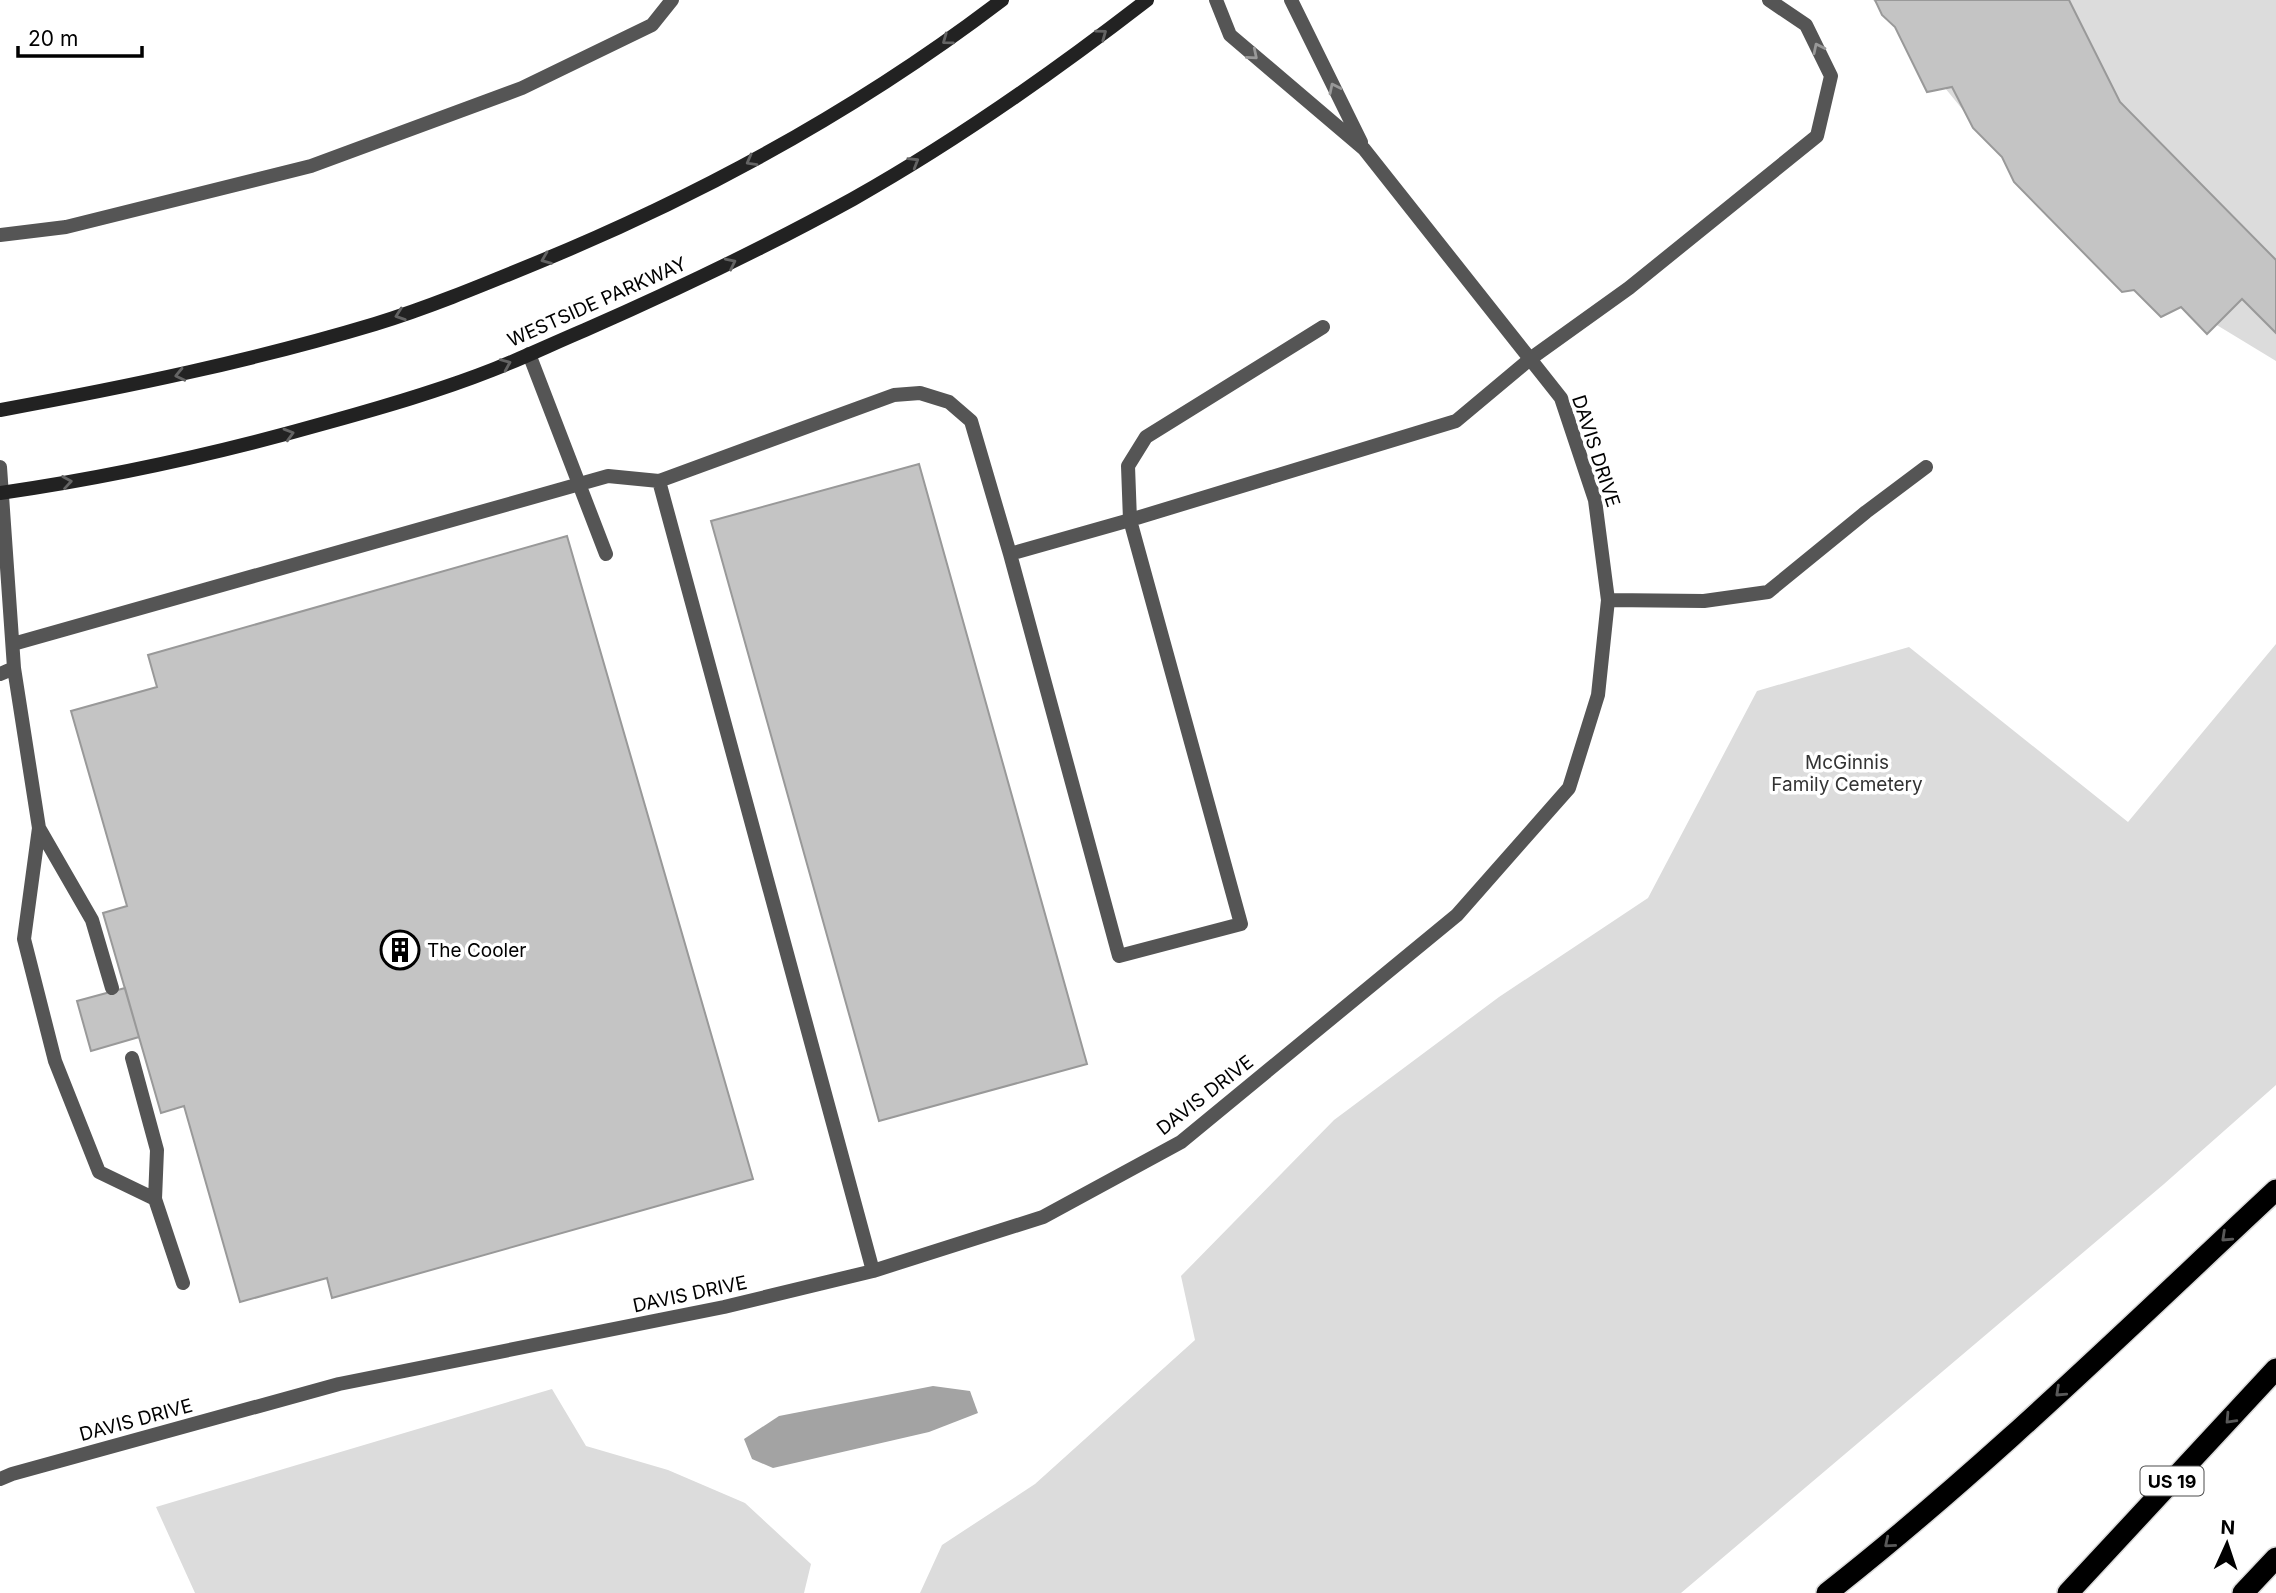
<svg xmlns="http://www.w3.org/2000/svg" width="2276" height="1593" font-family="Inter,sans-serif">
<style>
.green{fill:#dcdcdc}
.water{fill:#a3a3a3}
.building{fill:#c4c4c4;stroke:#999;stroke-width:2}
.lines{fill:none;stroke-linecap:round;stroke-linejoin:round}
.motorway-casing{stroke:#dbdbdb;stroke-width:24}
.service{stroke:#555;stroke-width:14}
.secondary{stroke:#222;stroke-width:14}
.motorway{stroke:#000;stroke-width:21}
.oneway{stroke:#646464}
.oneway2{stroke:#999}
.oneway3{stroke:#595959}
.labels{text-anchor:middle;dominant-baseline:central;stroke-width:7;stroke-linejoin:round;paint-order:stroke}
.shield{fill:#fff;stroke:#4c4c4c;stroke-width:2}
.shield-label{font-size:18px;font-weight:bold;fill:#000}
.street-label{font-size:19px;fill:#000;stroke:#fff}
.park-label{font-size:19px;fill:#333;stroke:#fff}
.poi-label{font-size:19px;fill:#000;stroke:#fff;text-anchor:start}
</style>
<rect width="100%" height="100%" fill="#fff"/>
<!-- green -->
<path class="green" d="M1873 0H2276V361L2062 231Z
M2276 644V1085L2164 1184 1681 1593H920L942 1545 1035 1484 1195 1340 1181 1276 1334 1120 1499 997 1648 898 1757 691 1909 647 2128 822Z
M552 1389 586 1446 668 1470 745 1503 811 1564 804 1593H195L156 1507Z"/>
<!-- water -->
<path class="water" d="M933 1386 970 1391 978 1413 929 1432 773 1468 752 1459 744 1439 779 1416Z"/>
<!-- building -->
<path class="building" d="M1875 0H2069L2120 102 2276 260V333L2242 299 2207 334 2181 307 2161 317 2134 290 2122 292 2014 182 2002 157 1973 128 1952 87 1927 92 1895 27 1882 15Z
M919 464 1087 1064 879 1121 711 521Z
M567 536 753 1179 332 1298 327 1278 240 1302 184 1106 161 1113 103 913 127 906 71 711 157 687 148 655Z
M125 988 139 1037 91 1051 77 1001Z"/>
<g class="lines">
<defs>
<path id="motorway" d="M1827 1593C1985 1469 2129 1327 2276 1190
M2068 1593 2276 1369
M2243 1593 2276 1558"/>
</defs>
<!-- motorway casing -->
<use href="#motorway" class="motorway-casing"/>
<!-- service -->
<path class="service" d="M1291 0 1361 142
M0 235 66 227 311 166 522 88 652 25 672 0
M529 354 606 554
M0 467 14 668 39 828 24 939 55 1061 99 1172 155 1199 183 1283
M659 481 894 395 920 393 949 402 971 421 1010 554 1119 956 1241 924 1130 520 1456 421 1530 359 1629 288 1817 136 1831 76 1806 25 1769 0
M1010 554 1130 520 1128 466 1146 437 1323 327
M1608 600 1704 601 1768 592 1866 512 1926 467
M13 644 608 476 659 481 873 1271
M0 674 14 668
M39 828 92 920 112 988
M132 1058 157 1150 155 1199
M0 1479 12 1474 339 1384 724 1307 873 1271 1043 1217 1181 1142 1457 915 1569 788 1598 695 1608 600 1595 500 1561 398 1364 149 1230 35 1216 0"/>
<!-- secondary -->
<path class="secondary" d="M0 410C126 387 252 361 375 324 427 308 478 287 529 266 696 198 858 110 1002 0
M0 493C111 477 220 453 329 422 383 407 439 391 492 370 523 358 554 343 585 330 676 290 766 247 853 199 956 141 1054 72 1147 0"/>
<!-- motorway -->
<use href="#motorway" class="motorway"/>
</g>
<!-- one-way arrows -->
<defs><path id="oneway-chevron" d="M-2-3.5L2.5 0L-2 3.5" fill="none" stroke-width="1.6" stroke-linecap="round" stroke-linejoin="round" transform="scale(1.75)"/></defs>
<g class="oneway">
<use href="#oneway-chevron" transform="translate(1102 34) rotate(-36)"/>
<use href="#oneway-chevron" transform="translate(947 40) rotate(144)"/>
<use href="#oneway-chevron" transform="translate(751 161) rotate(151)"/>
<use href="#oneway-chevron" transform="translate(914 162) rotate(-31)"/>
<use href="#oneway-chevron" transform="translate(546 259) rotate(158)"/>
<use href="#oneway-chevron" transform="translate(731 263) rotate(-26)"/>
<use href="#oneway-chevron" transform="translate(400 315) rotate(161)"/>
<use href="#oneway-chevron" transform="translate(506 364) rotate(-23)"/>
<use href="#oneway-chevron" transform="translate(180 375) rotate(167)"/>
<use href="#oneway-chevron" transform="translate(289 434) rotate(-16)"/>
<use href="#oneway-chevron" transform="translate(67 482) rotate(-9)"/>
</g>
<g class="oneway2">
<use href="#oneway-chevron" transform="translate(1818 48) rotate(-116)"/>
<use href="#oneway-chevron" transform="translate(1253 55) rotate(40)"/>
<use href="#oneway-chevron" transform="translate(1334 88) rotate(-116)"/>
</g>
<g class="oneway3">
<use href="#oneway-chevron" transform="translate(2226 1237) rotate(137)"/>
<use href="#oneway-chevron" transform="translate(2060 1392) rotate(137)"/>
<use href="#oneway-chevron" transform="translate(2230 1419) rotate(133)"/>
<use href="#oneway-chevron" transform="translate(1889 1543) rotate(140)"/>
</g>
<!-- icons -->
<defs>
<symbol id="building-ring" viewBox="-11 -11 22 22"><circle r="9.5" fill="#fff" stroke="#000" stroke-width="1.5"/><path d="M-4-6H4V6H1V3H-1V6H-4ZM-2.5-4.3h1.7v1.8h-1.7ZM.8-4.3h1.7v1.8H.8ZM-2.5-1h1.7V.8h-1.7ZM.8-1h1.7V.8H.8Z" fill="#000"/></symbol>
</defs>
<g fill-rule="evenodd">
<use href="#building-ring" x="378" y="928" width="44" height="44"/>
</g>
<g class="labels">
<!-- shield labels -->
<rect class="shield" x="2140.5" y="1466.5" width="63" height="29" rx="5"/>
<g class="shield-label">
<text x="2172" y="1481">US 19</text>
</g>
<!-- street labels -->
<g class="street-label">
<text transform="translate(597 302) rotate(-24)">WESTSIDE PARKWAY</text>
<text transform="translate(1596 451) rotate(72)">DAVIS DRIVE</text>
<text transform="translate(1205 1095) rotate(-38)">DAVIS DRIVE</text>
<text transform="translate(690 1294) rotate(-12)">DAVIS DRIVE</text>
<text transform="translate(136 1420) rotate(-15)">DAVIS DRIVE</text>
</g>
<!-- park labels -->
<g class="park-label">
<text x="1847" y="762">McGinnis<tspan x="1847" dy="22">Family Cemetery</tspan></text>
</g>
<!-- poi labels -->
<g class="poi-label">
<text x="427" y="950">The Cooler</text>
</g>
</g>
<!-- north arrow -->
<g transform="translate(2227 1544) rotate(3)" stroke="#ffffff" stroke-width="5" paint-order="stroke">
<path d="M0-5L12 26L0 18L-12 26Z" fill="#000000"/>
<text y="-10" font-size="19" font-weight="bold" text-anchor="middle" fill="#000000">N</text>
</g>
<!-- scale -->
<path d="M18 46v10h124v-10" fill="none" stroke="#000000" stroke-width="3.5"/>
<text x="28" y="46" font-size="21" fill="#000000" stroke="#ffffff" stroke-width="5" paint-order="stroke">20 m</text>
</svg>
